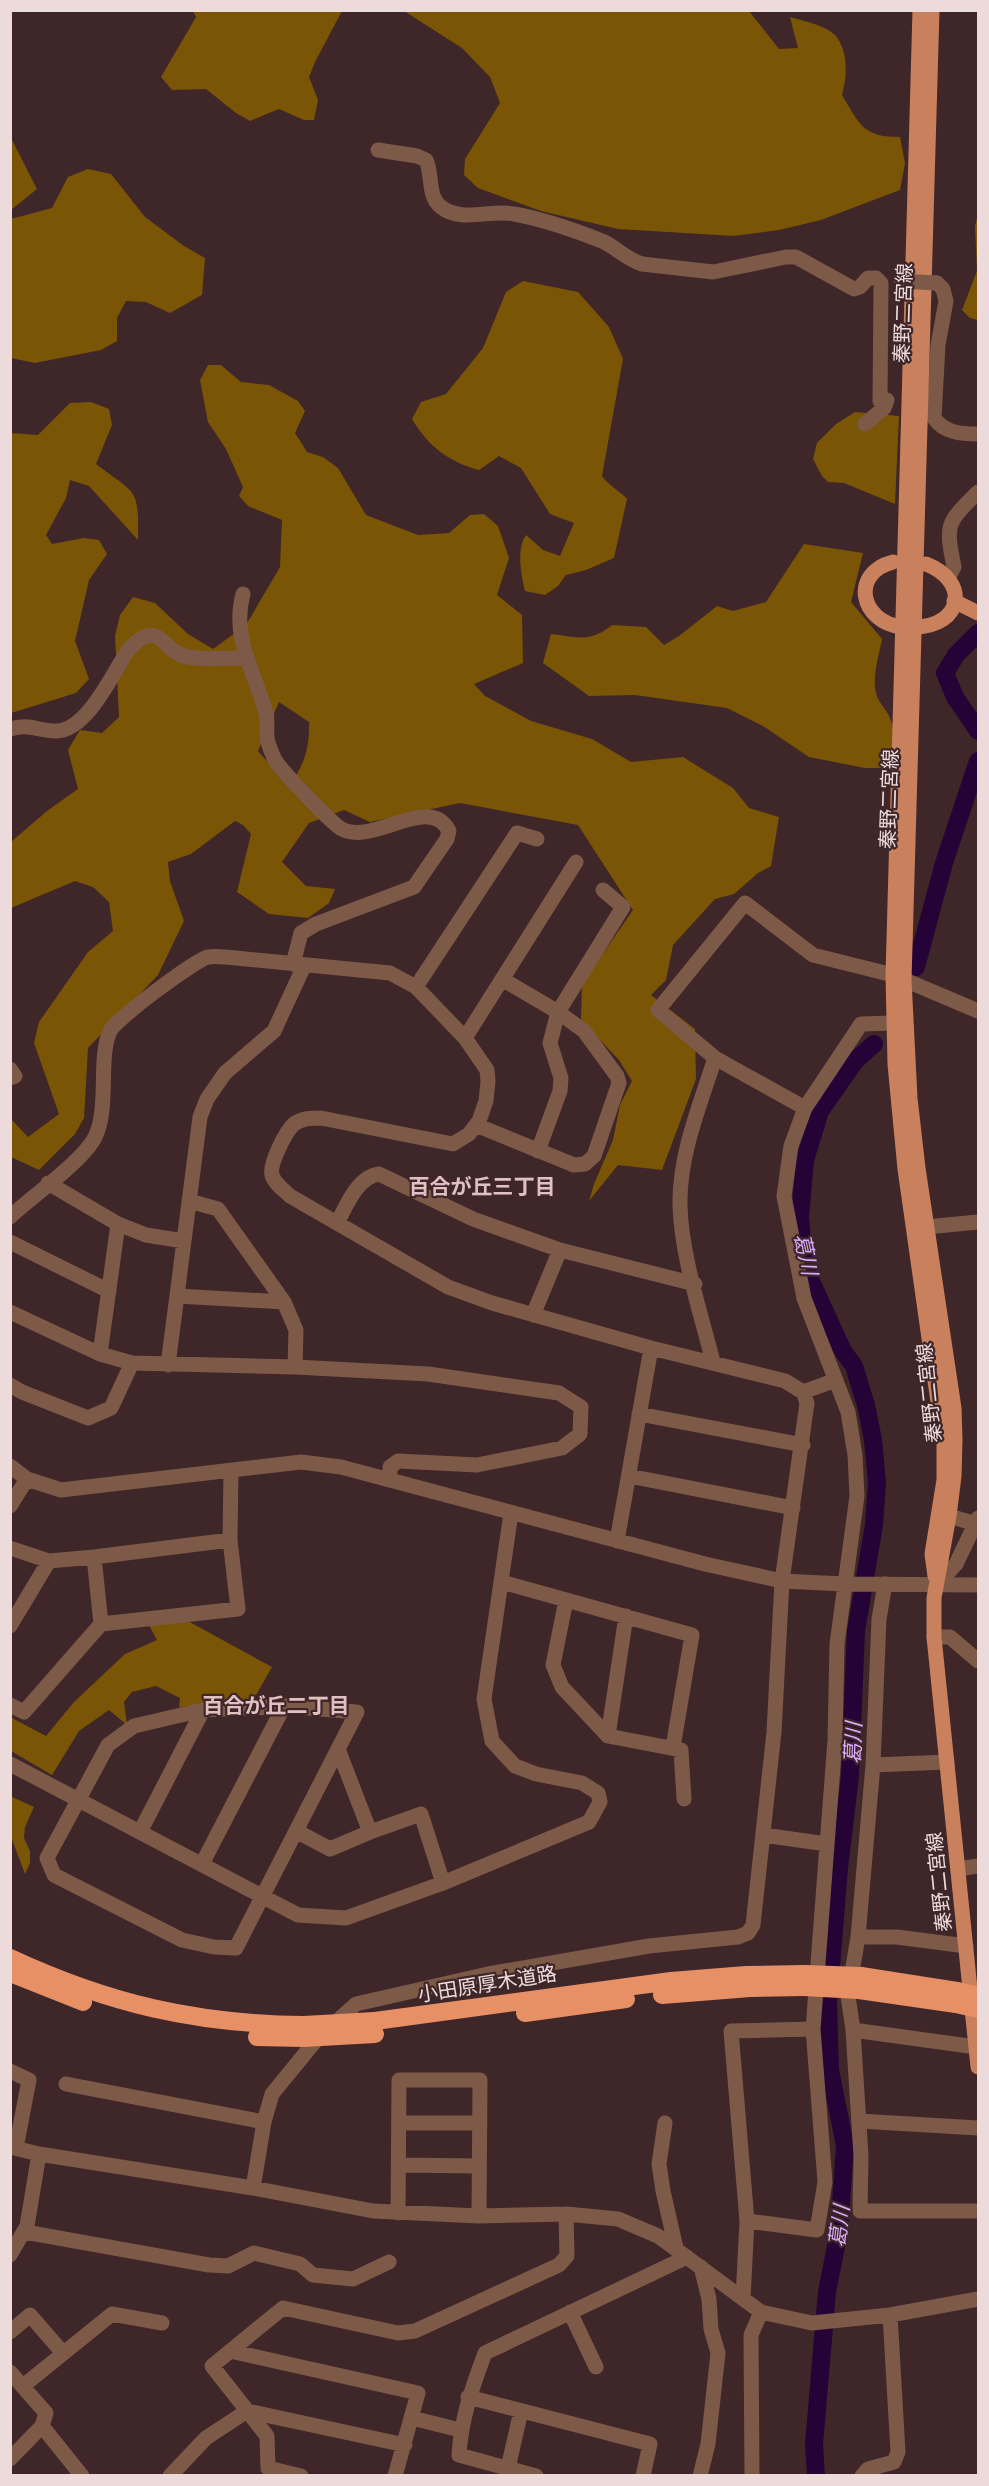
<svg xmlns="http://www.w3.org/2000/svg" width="989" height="2486" font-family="'Exo 2','Noto Sans JP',sans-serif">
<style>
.forest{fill:#7a5506;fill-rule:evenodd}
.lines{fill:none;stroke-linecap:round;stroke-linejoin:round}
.river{stroke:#250337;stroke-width:18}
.minor{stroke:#7d5948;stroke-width:15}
.major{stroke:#c9805d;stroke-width:15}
.highway{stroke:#e79065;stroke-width:18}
.minor-bridge{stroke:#7d5948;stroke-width:15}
.highway-bridge{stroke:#e79065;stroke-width:18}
.labels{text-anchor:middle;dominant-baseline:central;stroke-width:4.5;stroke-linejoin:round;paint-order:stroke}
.street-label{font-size:20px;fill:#eddbdc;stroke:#3f2628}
.neighbourhood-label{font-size:21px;font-weight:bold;fill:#e1c0c2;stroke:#3f2628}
.water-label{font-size:21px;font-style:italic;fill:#daacfd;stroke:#3f2628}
</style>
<rect width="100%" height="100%" fill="#3f2628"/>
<!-- forest -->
<path class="forest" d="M193 11H342L316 60 309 77 318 100 314 120H304L279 109 250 121 236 113 206 89 172 90 161 77 196 17Z
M404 11H749L779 49 798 48 790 17C803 21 825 25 835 35 849 51 847 77 842 95 860 125 863 137 900 137L905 163 900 190 821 220 779 230 734 236 618 229 541 211 478 188 464 175 465 159 500 103 490 77 462 48Z
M10 136 37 189 11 210H10Z
M88 169 111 174 145 217 184 246 205 258 202 295 170 313 146 302 126 301 117 318V341L101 350 35 363 11 358V219L52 208 68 177Z
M978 214V320L970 318 962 310 977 271 975 226Z
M523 281 578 292 609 327 623 359 602 476C609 486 619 490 627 499L614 558 586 570 566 575 558 586 545 595 525 591C521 574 516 550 526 535L543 550 560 556 574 523 550 514 521 468 499 456 479 470C449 462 428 446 412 419L421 402 446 394 483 348 506 292Z
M208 365H221L241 382 269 385 298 401 305 411 295 433 307 452 323 457 338 468 366 515 418 535 449 533 470 515 484 514 498 526 509 558 497 595 522 615 523 663 474 684 485 696 531 721 592 739 631 762 683 757 733 788 749 808 779 817 771 866 758 873 734 894 715 899 673 945 666 980 651 995 695 1029 696 1079 662 1170 618 1165 589 1201 594 1184 613 1140 620 1105 632 1081 619 1060 581 1020 582 984 633 910 578 825 460 803 370 822 344 810 309 823 282 862 306 886 335 889 329 903 308 918 269 914 237 892 251 834 243 825 235 821 191 854 168 862 170 881 184 921 158 975 88 1048 84 1118 75 1134 39 1170 11 1157V1119L28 1137 59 1114 34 1043 39 1022 88 952 113 931 109 902 93 887 75 881 11 908V842L47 811 78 789 68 750 80 730 102 733 119 717 115 636 120 615 133 597 155 603 188 634 213 649 246 625 280 567 282 520 248 506 239 496 243 487 226 449 208 422 200 380ZM279 702 309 722C310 747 304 766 289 786L258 751Z
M91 402 109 409 112 425 96 464C136 495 139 486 138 540L89 486 70 480 66 498 46 535 52 544 84 538 99 540 107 554 89 580 75 641 89 679 76 693 11 713V433L38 435 70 403Z
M855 412 899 416 895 504 844 483 828 482 822 476 813 459 817 443 836 424Z
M804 544 863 553 851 602 882 639C879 655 871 680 877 696 879 703 886 709 889 716 899 740 897 749 882 768H865L809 757 763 726 727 708 635 695 589 696 543 663 551 634C578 637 590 643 612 625L646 627 664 645 679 636 717 606 733 611 766 602Z
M186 1620 272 1667 252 1702 179 1707 180 1698 156 1686 132 1692 124 1702 127 1725 109 1710 79 1731 52 1775 11 1751 10 1717 46 1736 74 1702 125 1654 157 1640 149 1625Z
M10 1796 34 1807 25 1827 24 1838 30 1851V1863L25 1874 11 1837Z"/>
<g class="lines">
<!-- river -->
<path class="river" d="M978 633 956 655 945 673 955 697 978 731
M916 967 944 863 978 761
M816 2476 814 2444 827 2292 839 2231 845 2146 830 2070 828 2004 839 1868 850 1776 856 1631 874 1525 877 1482 873 1440 866 1405 854 1366 843 1351 804 1266 800 1217 805 1160 820 1111 855 1061 874 1044"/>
<!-- minor -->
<path class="minor" d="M378 150 417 156 426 160C433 175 427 196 441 207 461 223 491 209 514 214 543 219 574 230 602 241 616 247 626 259 642 264L713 272 786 257H796L854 289 860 287 868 278H876L881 283 880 401 884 408
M937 283 943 289 946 301 938 345 934 418C944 433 962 434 978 434
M865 424 884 408 887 400
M948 578 954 567C945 523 947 523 978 492
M243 594C231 638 255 672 266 713 268 720 266 728 267 736 267 743 271 751 274 758 279 769 329 820 340 828 372 848 429 792 449 831L447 839 414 887 316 924 301 933 293 964
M10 729C29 723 38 731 56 731 87 731 113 673 128 650 161 615 161 653 188 657 207 660 226 658 245 658
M416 987 517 833 537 839
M465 1038 576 862
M10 1069 15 1076 10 1078
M805 1108 715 1058 658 1010 745 903 813 955 893 975 978 1011
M476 1125 574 1165 585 1164 594 1156 619 1083 617 1076 584 1031 558 1012 502 979
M538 1151 560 1091 561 1078 550 1043 558 1012 623 907 603 890
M48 1183 118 1224 146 1235 184 1241
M189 1201 218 1209 284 1302 296 1330 295 1367
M10 1217C31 1197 86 1159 96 1135 109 1106 98 1057 110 1031 116 1019 195 960 208 957 214 956 221 957 226 957L390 973 416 987 465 1038 487 1070 488 1081 486 1101 479 1121 469 1134 453 1144 321 1118C312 1118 302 1118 294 1124 286 1131 269 1164 272 1175 274 1183 284 1190 290 1196L448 1287 492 1303 651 1348 785 1381 803 1392 807 1403 782 1581 774 1732 753 1925 748 1933 738 1937 649 1946 488 1974 356 2004 317 2039 272 2094 264 2122 253 2188
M337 1223C347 1205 357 1177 379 1174L473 1219 560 1250 695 1284
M916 1228 978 1222
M10 1242 109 1291
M177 1296 284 1302
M10 1312 100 1354 132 1363 295 1367 428 1374 559 1393 581 1407 580 1434 562 1448 477 1465 398 1461 390 1467V1480
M533 1315 560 1250
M100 1354 118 1224
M713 1362C701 1314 681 1254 680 1205 679 1155 700 1105 715 1058
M168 1365 200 1117 207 1099 225 1073 274 1031 304 966
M10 1385 22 1392 88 1418 111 1408 132 1363
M803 1392 836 1380
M639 1414 803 1445
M10 1466 27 1479 61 1490 301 1462 341 1467 705 1564 782 1581 844 1584 978 1585
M629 1476 793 1508
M10 1506 27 1479
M949 1516 976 1524
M617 1541 651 1348
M10 1548 49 1561 94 1557 230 1540
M94 1557 101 1624
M502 1582 692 1635 673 1747
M937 1585 956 1564 978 1518
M566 1600 553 1665 562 1687 608 1736 681 1750 684 1799
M10 1626 49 1561
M934 1637H950L978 1661
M10 1705 24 1712 101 1624 238 1609 230 1540 231 1470
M284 1706 357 1712 236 1948 214 1947 182 1940 54 1875 47 1858 108 1745 134 1726 203 1710Z
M608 1736 626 1616
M338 1749 370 1832 421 1814 443 1883
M10 1764 298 1915 346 1918 443 1883 589 1822 600 1802 598 1793 582 1783 536 1774 515 1766 492 1741 484 1699 511 1513
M873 1765 947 1762
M296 1831 330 1849 370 1832
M140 1832 203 1710
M763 1835 827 1844
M202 1864 284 1706
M958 1869 978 1866
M858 1937H897L966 1946
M853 2030 848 1996 858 1937 873 1765 879 1619 885 1584
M976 2047 853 2030 861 2156 860 2211H978
M10 2071 29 2080 16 2148
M66 2084 264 2122
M859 2121 978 2128
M399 2123H480
M665 2123 659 2164 663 2191 676 2248
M10 2147 39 2154 253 2188 373 2211 479 2216 566 2214 618 2219 658 2236 761 2312 812 2323 890 2315 978 2299
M399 2165 479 2166
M398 2213 399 2080H480L479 2216
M747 2221 817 2230 825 2182 813 2029 835 1740 837 1644 857 1496 855 1455 848 1412 804 1298 784 1196 791 1146 805 1108 861 1024 894 1023
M25 2232 209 2265 228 2266 254 2253 300 2264 313 2275 353 2279 389 2262
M10 2255 27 2226 39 2154
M743 2299 747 2221 731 2031 813 2029
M570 2312 596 2367
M10 2332 30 2315 63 2353
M230 2351 418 2393 395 2476
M10 2372 46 2413 42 2426 10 2459
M23 2386 112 2314 162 2323
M468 2397 650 2444 643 2476
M412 2418 460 2430
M42 2426 82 2476
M508 2468 521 2411
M170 2476 206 2438 247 2411 405 2445
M301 2476 268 2468 267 2436 212 2366 283 2308 398 2333 415 2331 559 2265 567 2256 566 2214
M536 2476 459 2455C461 2419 472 2388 485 2353L687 2257
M700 2476 708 2444 718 2353 711 2329 709 2299 701 2267
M752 2476 751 2335 761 2312
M862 2476 868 2469 894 2462 898 2452 890 2315"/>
<!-- major -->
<path class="major" d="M920 10 893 975 895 1064 905 1169 944 1444V1480L932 1554 935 1576
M932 10 904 980 910 1098 918 1168 954 1408 955 1440 954 1476 949 1516 934 1598V1637L978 2067
M893 562C850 573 860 622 902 627
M954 601 978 613
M915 627C963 626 970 581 926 564"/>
<!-- highway -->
<path class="highway" d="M10 1958C109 2004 196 2024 304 2025
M10 1973 83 2002
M861 1976 957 1991
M859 1990 956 2004
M662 1995 750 1988 804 1987
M525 2013 626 1999
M375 2021 671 1981 746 1975 805 1974
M257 2037 303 2038"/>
<!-- minor-bridge -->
<path class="minor-bridge" d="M901 281 937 283"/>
<!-- highway-bridge -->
<path class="highway-bridge" d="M805 1974 861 1976
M804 1987 859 1990
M957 1991 978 1996
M956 2004 978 2009
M304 2025 375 2021
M303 2038 375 2034"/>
</g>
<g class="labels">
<!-- street labels -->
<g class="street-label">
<text transform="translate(902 313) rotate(-88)">秦野二宮線</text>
<text transform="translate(888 799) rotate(-88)">秦野二宮線</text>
<text transform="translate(928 1393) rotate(-96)">秦野二宮線</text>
<text transform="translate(938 1882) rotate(-96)">秦野二宮線</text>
<text transform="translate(487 1983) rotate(-9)">小田原厚木道路</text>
</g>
<!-- neighbourhood labels -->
<g class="neighbourhood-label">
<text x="482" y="1185">百合が丘三丁目</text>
<text x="276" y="1704">百合が丘二丁目</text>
</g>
<!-- water labels -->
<g class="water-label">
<text transform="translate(807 1254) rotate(78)">葛川</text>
<text transform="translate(852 1743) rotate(-88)">葛川</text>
<text transform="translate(838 2226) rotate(-83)">葛川</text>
</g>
</g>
<!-- border -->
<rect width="989" height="2486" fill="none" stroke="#eddbdc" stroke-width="24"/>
</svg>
